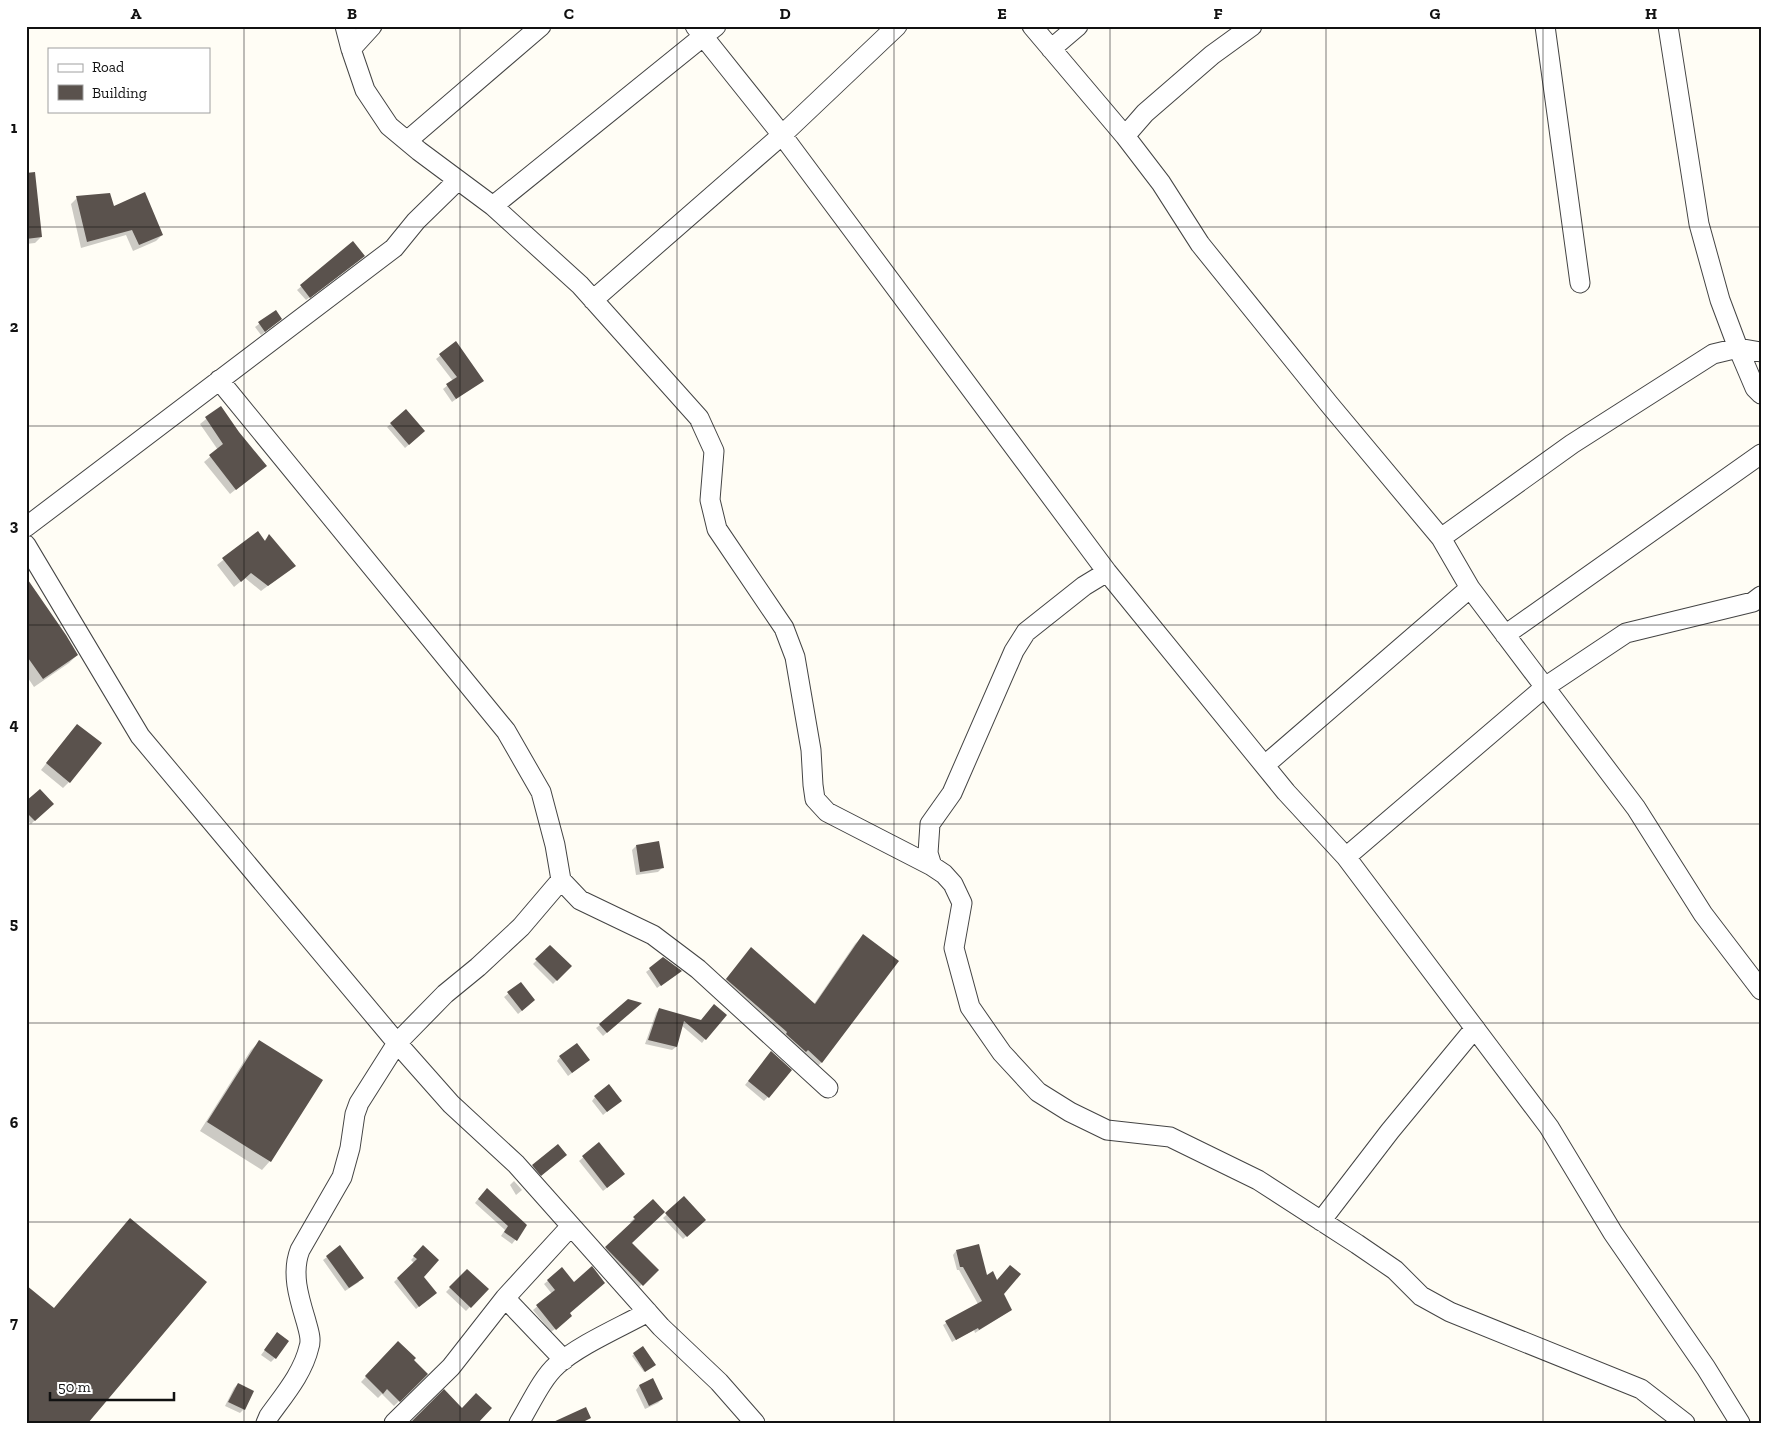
<svg xmlns="http://www.w3.org/2000/svg" width="1787" height="1449" font-family="'Zilla Slab',serif">
<style>
.shadow{fill:#0003}
.building{fill:#5a524d}
.lines{fill:none;stroke-linecap:round;stroke-linejoin:round}
.minor-casing{stroke:#444;stroke-width:21}
.minor{stroke:#fff;stroke-width:19}
.grid{fill:none;stroke:#111;stroke-width:1;stroke-opacity:0.55}
.neatline{fill:none;stroke:#111;stroke-width:2}
.grid-label{font-size:16px;text-anchor:middle;font-weight:bold;fill:#111}
</style>
<rect width="100%" height="100%" fill="#fffdf5"/>
<!-- shadow -->
<path class="shadow" d="M26 198 41 237 35 243 26 244Z
M77 198 113 207 162 235 156 241 133 251 126 235 81 248 71 204Z
M353 243 360 260 306 300 297 290Z
M275 312 277 322 261 335 255 327Z
M455 343 482 381 452 402 443 389 453 381 436 359Z
M220 408 265 466 230 494 204 462 218 450 200 424Z
M391 424 420 435 405 448 387 427Z
M257 533 263 542 269 536 294 566 261 591 245 578 234 587 217 565Z
M26 579 77 655 69 663 34 687 26 675Z
M72 731 69 782 63 788 41 770Z
M26 803 52 804 31 824 26 819Z
M636 846 662 868 658 872 636 875 632 850Z
M863 936 822 1062 814 1070 719 987 751 949 814 1004 855 944Z
M550 947 570 966 553 984 533 964Z
M663 959 677 974 657 988 646 972Z
M520 984 530 1004 518 1014 504 997Z
M636 1006 603 1036 596 1028 600 1025Z
M659 1009 701 1021 705 1039 702 1043 681 1025 676 1047 672 1050 645 1044 656 1013Z
M259 1042 270 1161 262 1170 200 1131 251 1050Z
M560 1057 584 1064 568 1076 557 1061Z
M768 1057V1097L764 1101 745 1085Z
M595 1097 616 1104 603 1115 592 1101Z
M599 1144 619 1178 603 1191 579 1161Z
M561 1159 537 1178 529 1169 533 1166Z
M514 1181 522 1190 516 1195 510 1185Z
M483 1193 526 1226 512 1244 501 1236 505 1230 475 1203Z
M684 1198 704 1220 683 1239 663 1218Z
M653 1201 631 1243 657 1270 638 1288 602 1252 632 1224 630 1222Z
M423 1247 422 1277 432 1296 416 1309 394 1282 414 1263 411 1260Z
M956 1251 986 1277 997 1282 1011 1310 975 1333 974 1330 952 1342 943 1325 978 1304 959 1270H957L953 1255Z
M327 1257 359 1282 345 1291 323 1260Z
M562 1269 569 1313 567 1320 551 1332 533 1310 552 1294 544 1284Z
M467 1270 487 1289 466 1311 446 1292Z
M274 1338 275 1358 271 1362 261 1355Z
M398 1343 426 1374 394 1406 382 1394 378 1398 361 1382Z
M634 1354 653 1366 644 1372 632 1356Z
M652 1380 662 1399 658 1403 645 1409 636 1390 639 1386Z
M238 1384 244 1409 240 1413 225 1406 234 1388Z"/>
<!-- building -->
<path class="building" d="M35 172 42 237 26 239V173Z
M145 192 163 235 139 245 132 230 87 242 76 196 110 193 114 206Z
M353 241 365 256 310 298 300 285Z
M276 310 282 319 265 332 258 322Z
M456 341 484 381 456 399 446 384 457 377 439 354Z
M221 406 239 432 267 466 236 490 209 455 223 444 205 417Z
M406 409 425 431 409 445 390 423Z
M258 531 265 541 269 534 296 566 268 586 251 573 241 582 222 558Z
M26 577 66 635 78 655 43 679 26 655Z
M77 724 102 743 70 783 46 763Z
M40 789 54 804 35 821 26 812V801Z
M659 841 664 868 640 872 636 845Z
M863 934 899 961 822 1063 808 1050 806 1052 786 1034 787 1032 726 979 751 947 815 1004Z
M550 945 572 966 557 981 535 959Z
M663 957 682 971 661 986 649 968Z
M521 982 535 1000 522 1011 507 992Z
M628 999 642 1003 607 1033 599 1024Z
M714 1004 727 1015 706 1040 684 1021 677 1047 648 1040 659 1008 701 1020Z
M259 1040 323 1080 271 1162 207 1122Z
M577 1043 590 1060 572 1073 559 1056Z
M771 1051 792 1070 769 1098 748 1081Z
M609 1084 622 1101 607 1112 594 1096Z
M599 1142 625 1174 607 1188 582 1156Z
M558 1144 567 1155 541 1176 532 1165Z
M487 1188 527 1225 517 1241 504 1232 508 1226 478 1199Z
M684 1196 706 1220 687 1237 665 1213Z
M653 1199 665 1212 632 1243 659 1270 643 1286 605 1247 635 1219 633 1217Z
M130 1218 207 1282 88 1423H26V1285L54 1308Z
M979 1244 987 1275 993 1271 997 1280 1010 1265 1021 1274 1004 1294 1012 1310 979 1330 978 1328 956 1340 945 1321 982 1301 963 1267H960L956 1250Z
M340 1245 364 1278 349 1288 326 1256Z
M423 1245 439 1260 424 1277 437 1293 419 1307 397 1278 417 1259 413 1256Z
M592 1266 605 1283 570 1313 572 1316 556 1330 536 1305 555 1290 547 1280 562 1267 574 1282Z
M467 1269 489 1289 471 1308 449 1287Z
M277 1332 289 1341 276 1359 264 1350Z
M398 1341 416 1358 414 1360 428 1374 400 1402 387 1389 383 1394 365 1376Z
M643 1346 656 1365 645 1372 633 1353Z
M653 1378 663 1399 649 1406 639 1385Z
M238 1383 254 1391 245 1410 228 1402Z
M444 1389 462 1408 476 1393 492 1408 478 1423H410Z
M586 1407 591 1418 581 1423H551Z"/>
<g class="lines">
<defs>
<path id="minor" d="M345 26 351 49 365 90 389 126 419 151 493 206 580 285 699 418 714 451 710 500 717 529 784 628 795 657 811 750 813 785 815 799 827 812 932 866 944 874 953 884 962 903 954 948 970 1007 1002 1053 1038 1092 1070 1112 1107 1130 1170 1137 1258 1180 1357 1244 1395 1270 1421 1296 1450 1312 1641 1389 1685 1423
M695 26 782 135 1107 572 1286 792 1346 857 1549 1127 1613 1233 1706 1368 1740 1423
M1032 26 1125 136 1161 183 1200 244 1329 404 1441 538 1470 588 1636 808 1703 914 1761 990
M1545 26 1580 283
M1668 26 1699 224 1720 300 1738 348 1755 388 1761 394
M351 49 372 26
M1051 49 1078 26
M1125 136 1145 113 1212 55 1252 26
M407 141 541 26
M493 206 716 26
M593 300 782 135 897 26
M219 380 506 731 541 792 555 845 561 880
M26 527 394 248 416 221 458 180
M1441 538 1572 444 1713 354 1738 348 1761 352
M26 545 140 736 397 1043 451 1104 516 1164 661 1327 719 1382 755 1423
M1505 635 1761 454
M1265 765 1470 588
M1346 857 1545 687 1626 633 1753 602 1761 596
M932 866 928 853 930 824 952 793 1014 651 1026 632 1084 586 1107 572
M1321 1221 1390 1131 1475 1028
M505 1298 564 1360
M266 1423 269 1416C284 1395 303 1373 309 1347 312 1339 308 1329 306 1321 299 1298 291 1273 300 1250L342 1177 350 1148 355 1114 359 1103 397 1043 445 994 478 967 521 927 561 880 580 900 653 935 698 969 828 1088
M394 1423 451 1367 505 1298 571 1226
M519 1423C530 1405 542 1378 557 1365 579 1345 621 1327 648 1312"/>
</defs>
<!-- minor casing -->
<use href="#minor" class="minor-casing"/>
<!-- minor -->
<use href="#minor" class="minor"/>
</g>
<!-- grid -->
<path class="grid" d="M244 26V1423M460 26V1423M677 26V1423M894 26V1423M1110 26V1423M1326 26V1423M1543 26V1423M26 227H1761M26 426H1761M26 625H1761M26 824H1761M26 1023H1761M26 1222H1761"/>
<!-- border -->
<rect width="1787" height="1449" fill="none" stroke="#ffffff" stroke-width="55"/>
<!-- legend -->
<rect x="48" y="48" width="162" height="65" fill="#ffffff" stroke="#a0a0a0"/>
<rect x="58" y="64" width="25" height="8" fill="#ffffff" stroke="#a0a0a0"/>
<text x="92" y="72" font-size="15" fill="#111111">Road</text>
<rect x="58" y="85" width="25" height="15" fill="#5a524d" stroke="#a0a0a0"/>
<text x="92" y="98" font-size="15" fill="#111111">Building</text>
<!-- scale -->
<path d="M50 1392v8h124v-8" fill="none" stroke="#111111" stroke-width="2.5"/>
<text x="58" y="1392" font-size="15" fill="#111111" stroke="#ffffff" stroke-width="4" paint-order="stroke">50 m</text>
<rect x="28" y="28" width="1732" height="1394" class="neatline"/>
<g class="grid-label">
<text x="136" y="19">A</text>
<text x="352" y="19">B</text>
<text x="569" y="19">C</text>
<text x="785" y="19">D</text>
<text x="1002" y="19">E</text>
<text x="1218" y="19">F</text>
<text x="1435" y="19">G</text>
<text x="1651" y="19">H</text>
<text x="14" y="133">1</text>
<text x="14" y="332">2</text>
<text x="14" y="531">3</text>
<text x="14" y="730">4</text>
<text x="14" y="929">5</text>
<text x="14" y="1128">6</text>
<text x="14" y="1328">7</text>
</g>
</svg>
